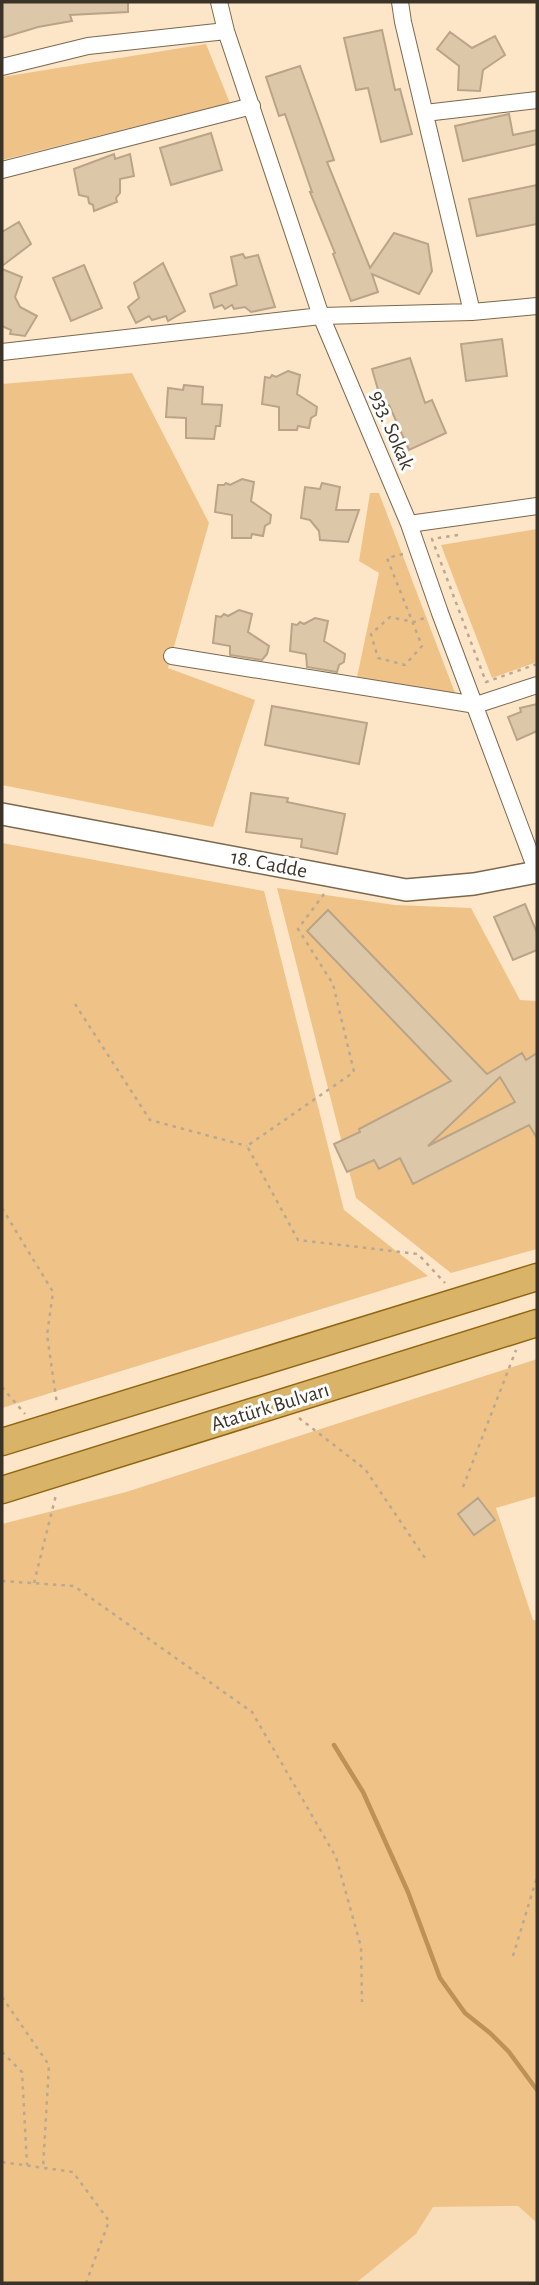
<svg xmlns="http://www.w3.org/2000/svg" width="539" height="2285" font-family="'Alegreya Sans',sans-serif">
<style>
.built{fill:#f8ddb8}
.green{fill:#efc388}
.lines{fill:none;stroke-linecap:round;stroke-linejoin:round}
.stream{stroke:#bc9256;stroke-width:4.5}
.building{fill:#ddc7a9;stroke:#b9a488;stroke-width:2;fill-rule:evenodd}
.minor-casing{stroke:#7b674c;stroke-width:18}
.tertiary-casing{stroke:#7b674c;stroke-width:24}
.primary-casing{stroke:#916510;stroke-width:29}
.path{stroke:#baa891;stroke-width:2.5;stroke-dasharray:3.5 5;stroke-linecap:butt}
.minor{stroke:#fff;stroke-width:16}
.tertiary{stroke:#fff;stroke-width:21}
.primary{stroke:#d9b368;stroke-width:26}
.labels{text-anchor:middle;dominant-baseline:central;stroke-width:6;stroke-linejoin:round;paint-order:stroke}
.street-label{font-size:21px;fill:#3c3328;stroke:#fff}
</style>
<rect width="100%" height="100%" fill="#fde6c8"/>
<!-- built -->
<path class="built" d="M518 2206 537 2223V2283H356L416 2234 433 2207Z"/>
<!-- green -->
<path class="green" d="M206 44 230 103 2 160V77Z
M132 373 209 523 168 668 255 700 213 827 2 785V384Z
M370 493H379L455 693 357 677 379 573 359 561Z
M537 529V662L492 678 441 545Z
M2 843 264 891 344 1210 428 1276 2 1408Z
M277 888 395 905 471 908 520 1000 537 1001V1249L451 1273 356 1198Z
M537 1359V1496L496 1508 533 1620H537V2223L518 2206 433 2207 416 2234 356 2283H2V1524L126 1492Z"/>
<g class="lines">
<!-- stream -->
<path class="stream" d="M334 1745 363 1792 408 1892 440 1978 465 2013 490 2033 509 2052 537 2090"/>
</g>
<!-- building -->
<path class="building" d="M2 2H128V12L70 15 72 21 38 27 2 38Z
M382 30 395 90 400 89 412 134 381 142 368 88 356 90 344 38Z
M450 32 472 48 495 36 505 55 483 70 480 91 458 90 459 66 437 49Z
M300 66 334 160 327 162 370 268 394 233 428 244 432 271 419 294 372 274 378 292 351 301 333 254 335 253 310 192H312L285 114 279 116 266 77Z
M509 114 513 135 537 130V144L463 161 455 126Z
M211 133 222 170 171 185 160 148Z
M114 154 115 159 130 154 134 176 120 179V193L116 198 117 202 94 211 93 205 89 203 88 197 79 195 74 169Z
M537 185V224L477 236 469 199Z
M19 222 31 244 2 266V232Z
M243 254 245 258 258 255 275 307 251 312 245 307 234 309 232 305 225 309 222 305 214 308 210 294 237 285 231 257Z
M163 263 185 311 168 321 166 316 152 320 149 316 136 323 128 307 139 298 134 283Z
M84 265 102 308 71 321 53 278Z
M2 269 22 277 15 297 20 307 37 316 25 336 10 334 11 330 2 326Z
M502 339 507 376 466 381 461 344Z
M410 358 425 403 432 400 446 433 409 450 389 405 383 407 372 369Z
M288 371 300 375 297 394 317 407 316 415 311 418 309 428 298 426 297 430H279V407L262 404 265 377 270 378 272 375 276 377Z
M184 385 203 387 202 404 222 405 220 426H216L214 439 186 438V418L166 417 168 388 183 390Z
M242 479 254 482 251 501 271 515 270 523 265 526 263 536 252 534 251 538H232V515L215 512 218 485H224L226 483 230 485Z
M322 483 340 487 336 510H359L348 542 320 540 319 531 310 520 301 518 305 487 320 489Z
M239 610 252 614 248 632 269 646 267 654 262 660 230 655V646L213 643 216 616 221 617 224 614 228 616Z
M315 618 328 621 324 641 345 654 344 662 339 665 337 672 307 667 306 654 290 651 292 624 297 625 300 622 304 624Z
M537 704V731L517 740 508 717 521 712 520 708Z
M272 706 367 723 359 764 265 745Z
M251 793 288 798 287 802 345 814 337 854 301 847 302 839 246 832Z
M525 904 537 933V950L513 960 494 917Z
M328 910 487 1074 522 1053 526 1060 537 1053V1138L529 1125 413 1184 400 1158 379 1169 374 1160 347 1172 334 1144 360 1132 359 1129 451 1081 307 931ZM500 1077 515 1102 428 1146Z
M478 1498 495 1520 474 1535 458 1514Z"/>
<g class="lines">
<defs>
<path id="minor" d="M219 2 226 31 321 316 409 524 440 613 537 872
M400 2 403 22 472 312
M2 67 88 46 226 31
M425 113 537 100
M2 170 252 106
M2 352 321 316 472 312 537 306
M409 524 537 506
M172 656 476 705 537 685"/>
<path id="tertiary" d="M2 814 406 890 474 884 537 872"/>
<path id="primary" d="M2 1442 537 1277
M2 1490 537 1323"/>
</defs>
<!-- minor casing -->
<use href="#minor" class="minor-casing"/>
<!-- tertiary casing -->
<use href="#tertiary" class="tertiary-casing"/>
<!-- primary casing -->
<use href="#primary" class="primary-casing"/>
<!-- path -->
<path class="path" d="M458 535 432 539 486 682 537 664
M403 554 387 558 422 646 405 665 378 658 371 634 390 617 414 622 427 617
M324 894 298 929 333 984 354 1072 247 1146 298 1240 418 1254 445 1283
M75 1004 150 1120 247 1146
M2 1208 53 1292 47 1335 57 1404
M2 1387 25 1414
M299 1418 365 1469 425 1558
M463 1487 516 1350
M2 1581 74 1586 252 1712 336 1857 361 1947 362 2002
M34 1583 56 1495
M513 1956 537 1877
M2 1997 49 2065 43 2168
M2 2052 22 2072 27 2165
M2 2162 73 2172 109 2221 86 2283"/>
<!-- minor -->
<use href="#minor" class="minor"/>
<!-- tertiary -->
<use href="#tertiary" class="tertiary"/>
<!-- primary -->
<use href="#primary" class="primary"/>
</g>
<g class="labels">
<!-- street labels -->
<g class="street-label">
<text transform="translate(392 430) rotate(67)">933. Sokak</text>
<text transform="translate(269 864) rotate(11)">18. Cadde</text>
<text transform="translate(270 1407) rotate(-17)">Atatürk Bulvarı</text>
</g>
</g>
<!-- border -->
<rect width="539" height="2285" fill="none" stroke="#3c3328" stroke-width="7"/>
</svg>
